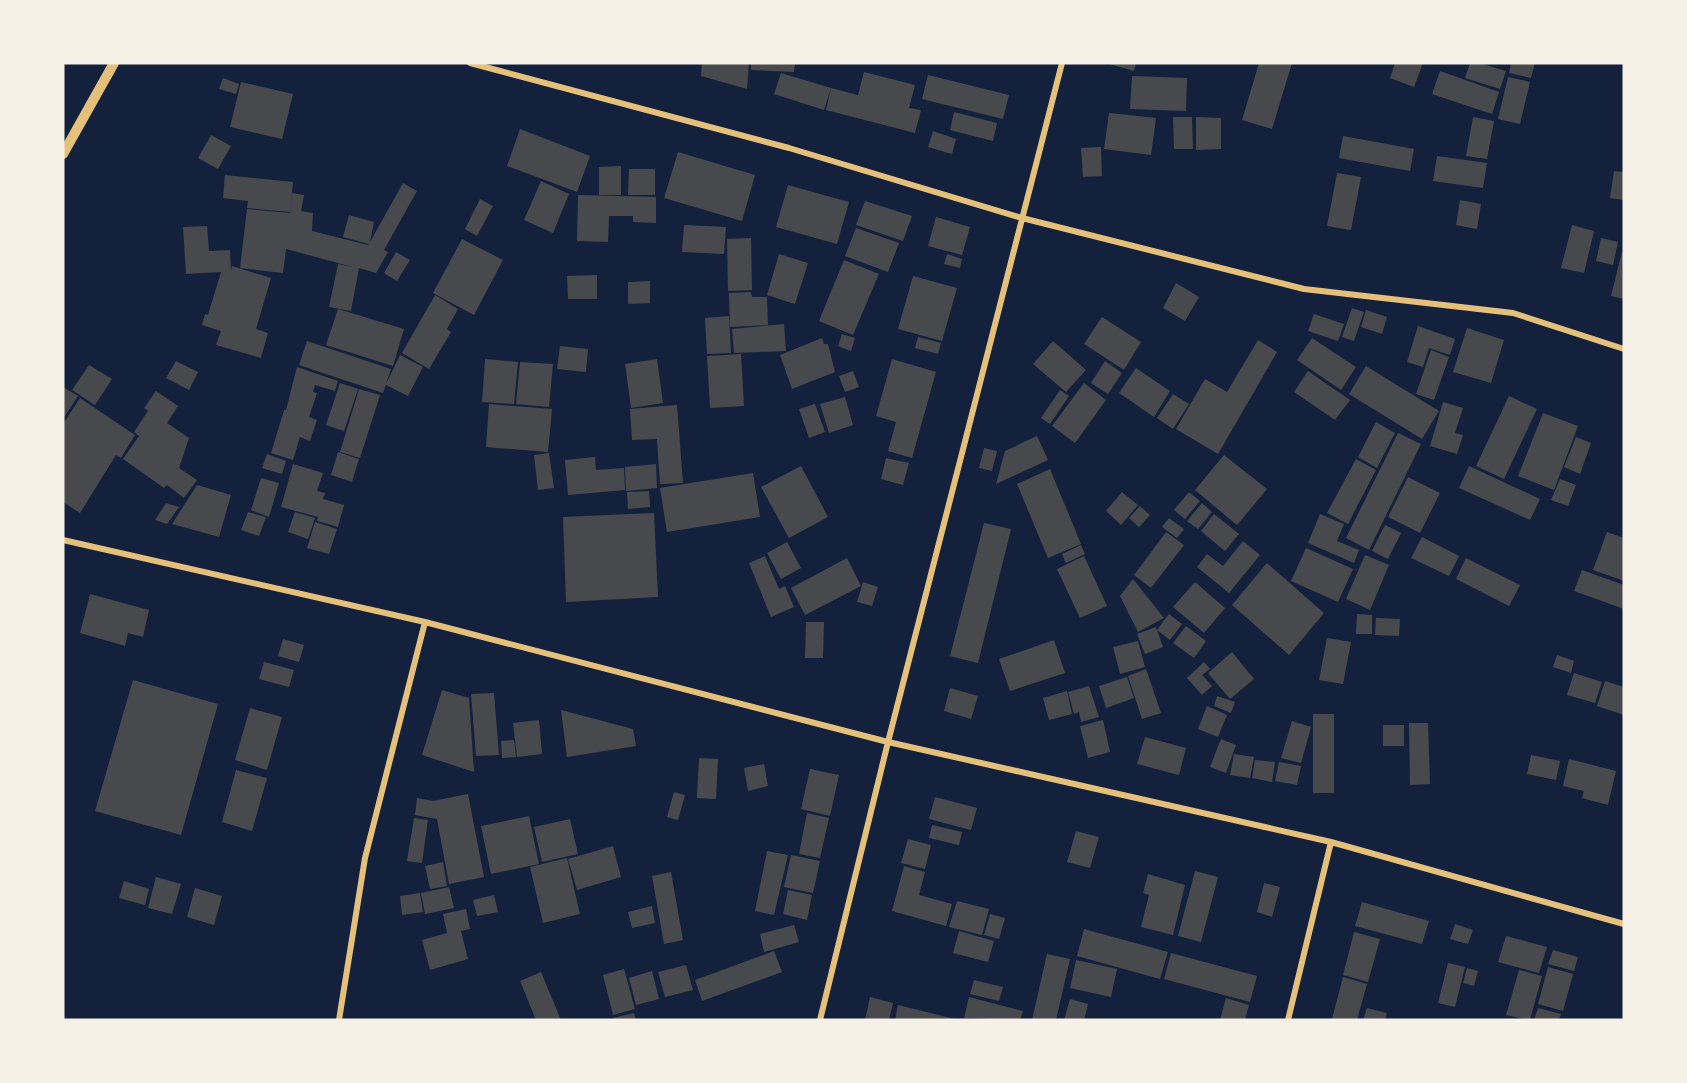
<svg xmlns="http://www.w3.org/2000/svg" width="1687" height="1083" font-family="'Libre Baskerville',serif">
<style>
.building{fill:#48494c}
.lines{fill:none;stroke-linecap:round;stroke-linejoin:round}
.minor{stroke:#e5c07b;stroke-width:6}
.tertiary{stroke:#e5c07b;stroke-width:10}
</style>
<rect width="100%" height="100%" fill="#14213d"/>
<!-- building -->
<path class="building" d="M702 63H749L747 89 701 76Z
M751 63H795L794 72 751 70Z
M1106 63H1136L1134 71Z
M1259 63H1292L1272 129 1242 120Z
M1395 63H1423L1414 87 1390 78Z
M1470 63H1479L1506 71 1500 89 1465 78Z
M1511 63H1535L1531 78 1509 73Z
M1440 71 1499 92 1492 114 1432 94Z
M864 72 915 85 909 108 921 110 915 133 826 110 831 88 858 95Z
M781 73 831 88 824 110 774 94Z
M928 75 1009 95 1003 119 922 99Z
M1132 76 1187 78 1186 111 1130 109Z
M1508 77 1530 82 1520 124 1498 119Z
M223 78 239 84 236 94 219 89Z
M241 82 293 94 282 139 230 127Z
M954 112 997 123 993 141 950 130Z
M1109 113 1156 118 1151 155 1104 149Z
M1173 117H1192L1193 149H1174Z
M1196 117 1221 118V149L1196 150Z
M1473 117 1494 121 1487 159 1466 156Z
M520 129 590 156 577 192 507 166Z
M933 131 956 139 952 154 928 147Z
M211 135 231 146 218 169 198 158Z
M1343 136 1414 149 1410 171 1339 158Z
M1101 147 1102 176 1083 177 1081 148Z
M678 152 755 175 742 221 664 198Z
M1437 156 1487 163 1483 188 1433 181Z
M621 166V195H599V167Z
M629 169H655V195H628Z
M1614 171 1624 172V200L1610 198Z
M1337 173 1361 177 1351 230 1327 226Z
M225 175 293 182 290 212 247 208 248 201 223 198Z
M541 181 569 194 553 233 524 220Z
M403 183 417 191 384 250 388 252 376 273 359 268 351 311 329 307 338 264 353 267 286 249 283 273 240 268 247 209 290 213 292 193 304 195 301 211 313 213 312 231 368 245 369 244 343 237 349 215 374 222 370 242Z
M788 185 849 202 837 244 776 227Z
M578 195 656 197V223L633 222V216H609L608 242 577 241Z
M480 199 493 206 477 236 465 229Z
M1460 200 1481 204 1477 229 1456 225Z
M865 201 912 216 903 241 856 225Z
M936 217 970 227 962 255 928 246Z
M684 225 726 227 724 254 682 252Z
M1572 225 1594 231 1584 273 1561 268Z
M207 226 209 251 230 250 231 271 232 266 271 278 256 329 268 333 261 358 216 345 221 331 202 325 205 314 208 315 221 272 186 274 183 227Z
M856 228 899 243 888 272 845 256Z
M751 238 752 290 728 291 727 239Z
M1601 238 1618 242 1613 265 1596 261Z
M462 239 503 260 474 315 433 293Z
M396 252 410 260 397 281 384 273Z
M1622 252H1624V299L1611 296Z
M779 254 808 263 795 304 767 295Z
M947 254 962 259 960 268 944 264Z
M844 260 879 274 853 335 819 321Z
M597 275V299H568L567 276Z
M913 276 957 288 942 341 898 329Z
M650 281V303L628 304V282Z
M1176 283 1199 297 1185 321 1163 308Z
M751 292 752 297H767L768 325 730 327 729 293Z
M435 295 458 309 447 329 451 332 429 369 402 353Z
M1352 308 1364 312 1354 341 1342 337Z
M338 309 404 329 393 366 326 345Z
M1366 310 1387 317 1382 334 1361 327Z
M1314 314 1344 324 1338 341 1308 331Z
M729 316 731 353 707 354 705 318Z
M1102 317 1141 342 1124 370 1084 344Z
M784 324 786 351 734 353 732 329Z
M1418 326 1455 339 1450 355 1429 348 1423 367 1407 362Z
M1467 328 1504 340 1491 383 1453 372Z
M842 334 855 338 851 351 838 346Z
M918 337 941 343 938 354 915 348Z
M822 338 824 344H828L835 372 792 389 780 355Z
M1312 338 1356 367 1341 390 1297 360Z
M1258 340 1277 352 1218 454 1176 429 1205 379 1227 392Z
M307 341 391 369 386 384 400 355 423 367 408 396 386 385 383 393 299 365Z
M1053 341 1086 370 1066 392 1033 364Z
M560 346 588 349 586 372 557 369Z
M1431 350 1449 357 1434 400 1416 394Z
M741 354 744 406 710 408 707 356Z
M485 359 518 362 514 404 482 402Z
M657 359 663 403 631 408 625 364Z
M892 359 936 372 912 458 888 451 896 422 876 416Z
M176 361 198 372 189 390 166 378Z
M1105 361 1122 373 1108 394 1091 383Z
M520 362 553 364 549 407 516 404Z
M89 365 112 379 95 405 72 390Z
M1366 366 1439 411 1422 439 1349 394Z
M297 367 338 381 335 391 315 385 313 392 317 393 309 417 317 420 310 441 300 437 293 460 271 453 284 410H286Z
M1136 368 1170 391 1154 417 1119 393Z
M853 371 859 387 845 392 839 376Z
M1308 371 1350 400 1335 420 1294 392Z
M340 383 358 389 344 431 326 425Z
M1084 383 1106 400 1075 443 1052 426Z
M63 387 78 396 63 419Z
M359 389 380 395 360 458 340 452Z
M1060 390 1069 396 1050 424 1041 418Z
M156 391 178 406 167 423 189 438 179 468 197 480 184 498 167 485 164 488 123 459 139 436 134 432 148 411 144 408Z
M1173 394 1189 404 1173 429 1157 418Z
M1509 396 1537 409 1504 479 1476 466Z
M845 397 853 425 829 433 820 404Z
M80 398 135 435 121 458 116 455 80 513 63 502V424Z
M1443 402 1463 408 1455 433 1463 435 1457 454 1430 446Z
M489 404 552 409 548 452 486 447Z
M815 404 825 432 809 438 799 409Z
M677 405 683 483 660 484 657 439 632 440 630 409Z
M1543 413 1578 426 1554 490 1518 476Z
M1376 422 1395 433 1377 468 1358 457Z
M1398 433 1421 444 1369 550 1346 538Z
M1037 436 1048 460 996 484 1005 451Z
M1576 437 1591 443 1580 474 1564 467Z
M984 448 997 451 992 471 979 468Z
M338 452 359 459 352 482 331 475Z
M549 453 554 488 538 490 534 455Z
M267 454 286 461 282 474 262 468Z
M1224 455 1267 489 1237 525 1195 490Z
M595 457 596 470 624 468 625 490 568 495 565 460Z
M886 458 909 463 903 485 881 479Z
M1356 459 1376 470 1348 524 1327 513Z
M293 464 323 473 317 491 325 493 323 499 344 505 338 527 317 521 318 517 281 507Z
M656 464 657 488 626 491 625 467Z
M801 466 828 517 789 538 761 487Z
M1469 466 1540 499 1530 520 1459 488Z
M1050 469 1081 544 1048 558 1017 484Z
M753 473 760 517 667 532 660 488Z
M1408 477 1440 493 1420 533 1388 517Z
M261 478 279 483 269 517 251 510Z
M1560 479 1576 485 1568 506 1551 500Z
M197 485 231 495 219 537 172 524Z
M649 491 650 507 628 509 627 492Z
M1122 492 1138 505 1121 525 1106 511Z
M1189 492 1200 501 1185 519 1174 510Z
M166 503 179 507 167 524 155 520Z
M1202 503 1212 512 1198 529 1187 521Z
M1140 506 1150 515 1139 527 1129 518Z
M248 512 266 517 259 536 241 530Z
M295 512 315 518 308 539 288 532Z
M654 513 658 597 566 602 563 517Z
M1214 514 1239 534 1225 551 1201 531Z
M1320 514 1344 524 1337 541 1359 550 1354 563 1308 543Z
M1169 518 1184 529 1177 538 1162 527Z
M315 522 337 529 329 554 307 548Z
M984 523 1011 529 978 663 950 656Z
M1385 525 1401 533 1388 559 1372 551Z
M1166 532 1184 545 1151 588 1134 575Z
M1607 532 1624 538V581L1593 570Z
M1422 537 1459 556 1449 576 1411 558Z
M1243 541 1260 555 1229 593 1197 567 1207 554 1223 566Z
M787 542 801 568 781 579 767 553Z
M1081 545 1085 554 1066 563 1062 554Z
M1306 548 1353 569 1338 602 1291 581Z
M1365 555 1389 565 1370 610 1346 599Z
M765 556 779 589 785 586 794 607 771 617 749 563Z
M1084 556 1107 606 1080 618 1057 569Z
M847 558 861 586 805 615 791 588Z
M1466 558 1520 585 1509 606 1456 579Z
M1267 563 1324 613 1289 655 1232 605Z
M1582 570 1624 585V609L1574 591Z
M1133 579 1164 618 1138 632 1120 596Z
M863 582 878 587 872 606 857 602Z
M1195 582 1225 608 1204 633 1173 607Z
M90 594 149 610 143 637 128 633 125 646 80 633Z
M1169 614 1182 624 1170 640 1157 630 1163 647 1145 654 1137 634 1156 627 1157 630Z
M1357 614 1372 615V634H1356Z
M1376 618 1400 619 1399 636 1375 635Z
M806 622H824L823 658H805Z
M1186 626 1206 641 1194 658 1173 643Z
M1327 638 1351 642 1343 684 1319 680Z
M283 639 304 645 299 662 278 656Z
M1054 640 1065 673 1010 691 999 659Z
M1138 641 1145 667 1120 674 1113 647Z
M1232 652 1254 679 1230 699 1208 673Z
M1557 655 1574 661 1571 673 1553 667Z
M264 662 294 670 289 687 259 679Z
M1204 662 1210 669 1202 675 1212 686 1202 695 1187 678Z
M1146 669 1161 713 1142 719 1128 676Z
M1574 673 1602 682 1595 703 1567 695Z
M1127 677 1134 698 1106 708 1099 686Z
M133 680 218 704 181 835 95 811Z
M1605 681 1624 687V715L1597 706Z
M1089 686 1099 717 1081 722 1079 712 1074 714 1068 692Z
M950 688 978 696 971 719 944 711Z
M442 690 469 698 474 772 422 755Z
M1067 691 1072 714 1049 720 1043 698Z
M494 693 499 755 476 756 471 694Z
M1217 696 1235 702 1231 713 1214 706Z
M1207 706 1227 715 1218 737 1198 729Z
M250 708 282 717 267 770 235 760Z
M561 710 633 729 636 746 567 757Z
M1313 714H1334V793H1313Z
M539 720 542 754 517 757 513 723Z
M1103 720 1110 752 1088 758 1080 726Z
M1292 721 1311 727 1301 763 1281 758Z
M1409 723H1428L1430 784 1410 785Z
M1383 725H1404V746H1383Z
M1145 737 1186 748 1179 775 1137 764Z
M1221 739 1236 745 1226 773 1210 767Z
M514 740 516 757 502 758 501 741Z
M1234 754 1254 757 1250 778 1230 775Z
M1531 755 1560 761 1556 780 1527 774Z
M699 758 718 759 716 799 697 798Z
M1569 759 1616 771 1608 805 1582 798 1584 791 1563 786Z
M1255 760 1275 762 1272 782 1252 778Z
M1279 762 1301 766 1297 785 1275 781Z
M764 764 768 786 748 791 744 768Z
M810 769 839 775 830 816 801 809Z
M236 770 267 778 252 831 222 822Z
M674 792 685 795 678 820 667 817Z
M468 794 484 877 449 884 437 819 415 815 417 798 433 801Z
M935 797 977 808 971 830 929 819Z
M807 813 829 818 820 858 799 854Z
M529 816 539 864 491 874 481 826Z
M414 818 428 820 422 863 407 861Z
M570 819 578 854 542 862 534 827Z
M932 825 962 832 959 845 929 838Z
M1076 831 1099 837 1090 868 1067 862Z
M908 839 931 845 925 869 901 863Z
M613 846 621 877 577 890 568 859Z
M767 851 788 855 774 915 755 911Z
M791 855 820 861 813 893 784 887Z
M567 858 580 914 543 923 530 867Z
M443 862 447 886 430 889 425 866Z
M904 866 925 872 919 895 952 904 946 926 892 911Z
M1195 871 1218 877 1201 942 1178 936Z
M671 872 683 940 664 944 652 876Z
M1148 874 1185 885 1173 935 1141 927 1149 895 1143 893Z
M156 877 181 884 172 914 148 908Z
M124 881 149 889 145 905 119 898Z
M1264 883 1280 887 1272 917 1257 912Z
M449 887 454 908 425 914 421 893Z
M195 888 222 896 214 925 187 917Z
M788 890 812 895 807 920 783 914Z
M420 893 423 912 402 915 400 896Z
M494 895 498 912 477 916 473 900Z
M957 901 989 909 982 935 949 927Z
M1362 902 1429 921 1422 944 1355 926Z
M652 906 655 923 632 928 628 912Z
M466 909 470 929 461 931 468 959 430 970 422 940 447 933 443 914Z
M990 914 1005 918 999 939 984 935Z
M1455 924 1473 930 1468 944 1450 939Z
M794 925 799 942 764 952 760 934Z
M1084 929 1168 952 1160 979 1077 956Z
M959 931 994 941 988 962 953 953Z
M1354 932 1380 939 1368 982 1343 975Z
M1506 936 1547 947 1539 973 1498 962Z
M1553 950 1578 957 1574 971 1548 964Z
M774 951 782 972 702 1001 695 980Z
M1171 953 1257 976 1250 1002 1164 979Z
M1047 954 1070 959 1056 1020H1032Z
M1076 960 1117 969 1111 997 1070 988Z
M1448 963 1465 967 1455 1007 1438 1003Z
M686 965 693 990 665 997 658 972Z
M1548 967 1573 974 1563 1011 1538 1004Z
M1467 968 1478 971 1474 986 1463 983Z
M624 969 635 1009 613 1015 603 975Z
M1519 970 1542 976 1530 1020 1506 1015Z
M652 971 659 999 636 1005 629 978Z
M541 972 561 1020H536L520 981Z
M1343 977 1367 984 1357 1020 1332 1019Z
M974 980 1003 987 999 1001 970 994Z
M870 997 893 1003 889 1020H865Z
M969 997 1023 1011 1020 1020 964 1018Z
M1226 998 1249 1005 1245 1020H1220Z
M1070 999 1088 1004 1084 1020H1064Z
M898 1005 955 1019V1020H895Z
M1367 1008 1387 1013 1385 1020H1363Z
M1538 1008 1561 1014 1559 1020H1534Z
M634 1013 636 1020H614L613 1018Z"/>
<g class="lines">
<!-- minor -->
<path class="minor" d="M470 63 789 148 1022 218 1304 289 1513 313 1624 349
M63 540 425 622 888 742 1331 842 1624 924
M339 1020 365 858 425 622
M820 1020 888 742 1062 63
M1288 1020 1331 842"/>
<!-- tertiary -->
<path class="tertiary" d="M63 154 114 63"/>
</g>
<!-- border -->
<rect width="1687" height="1083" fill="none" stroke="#f6f1e7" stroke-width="129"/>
</svg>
